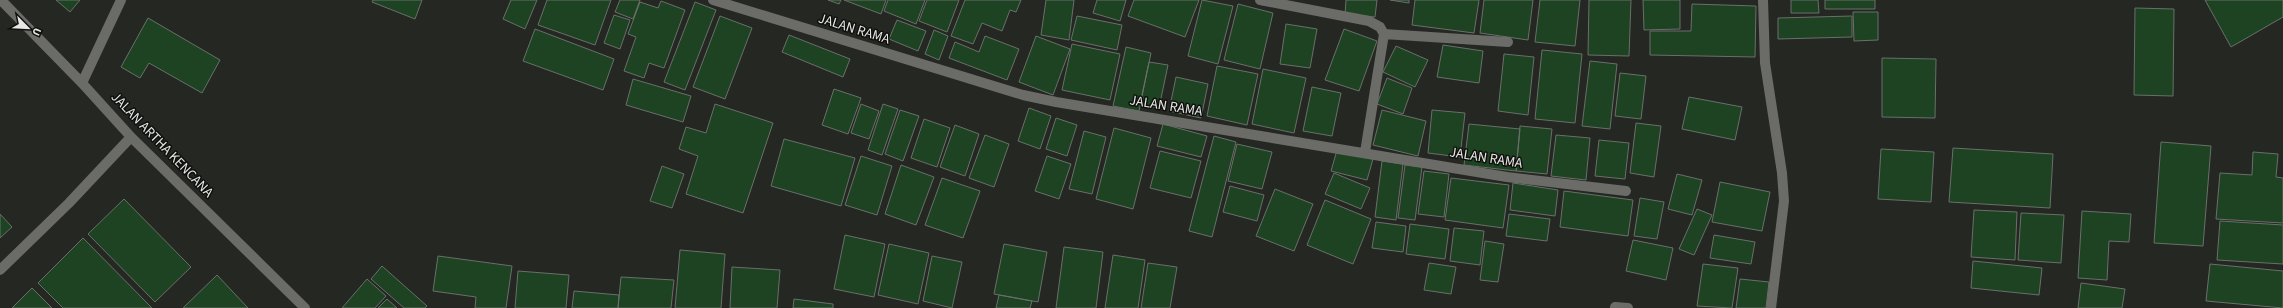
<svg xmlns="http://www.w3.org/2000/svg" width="2283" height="308" font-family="'Source Sans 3',sans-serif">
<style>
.building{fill:#1d4322;stroke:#6a6f6a}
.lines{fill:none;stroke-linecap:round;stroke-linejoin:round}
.minor{stroke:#6b6b68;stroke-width:10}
.labels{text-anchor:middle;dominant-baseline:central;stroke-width:3;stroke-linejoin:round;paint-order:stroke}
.street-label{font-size:14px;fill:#e7e8e5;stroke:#0f100d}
</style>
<rect width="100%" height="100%" fill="#252722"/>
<!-- building -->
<path class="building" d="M56 0H80L70 12Z
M373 0H422L415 19 372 2Z
M511 0H537L525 29 503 19Z
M547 0H611L595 45 538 25Z
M620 0H640L633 19 615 12Z
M828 0H841L839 4Z
M844 0H886L881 14Z
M888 0H925L916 24 884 11Z
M927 0H959L947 32 919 21Z
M965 0H1021L1016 12 1010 10 1002 31 982 23 973 44 951 36Z
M1046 0H1074L1069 40 1041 35Z
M1097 0H1126L1120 21 1093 13Z
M1134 0H1199L1185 37 1128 16Z
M1202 0 1233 6 1218 64 1188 56Z
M1346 0H1377L1375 17 1345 14Z
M1390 0H1409V3Z
M1415 0H1479L1474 33 1412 25Z
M1484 0H1533L1528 40 1480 33Z
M1540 0H1580L1575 46 1535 42Z
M1589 0H1631L1629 56 1588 55Z
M1643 0H1680V29L1644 30Z
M1791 0H1818L1819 13H1791Z
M1825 0H1875V9H1825Z
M2205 0H2283V17L2231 47Z
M661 1 685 10 664 68 649 63 644 78 624 71 636 37 628 34 640 2 658 8Z
M695 2 716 10 685 90 664 82Z
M1238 4 1273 13 1260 69 1224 60Z
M1692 4 1756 6 1755 57 1650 55V31H1691Z
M2135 8 2174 9 2173 96 2134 95Z
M1853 12H1878V40L1854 41Z
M614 15 630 20 620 49 604 43Z
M720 16 752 28 725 99 693 87Z
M1077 16 1122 25 1117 50 1071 40Z
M1852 16V37L1778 39V18Z
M148 18 220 60 202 93 149 63 140 78 121 67Z
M897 20 926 31 918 51 889 39Z
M1286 24 1317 29 1310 68 1280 64Z
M535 29 614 59 603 90 523 61Z
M1344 29 1377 41 1359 91 1325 80Z
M934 30 948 36 939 60 925 54Z
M789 35 850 59 843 77 782 52Z
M985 36 1019 49 1007 80 949 58 955 42 979 52Z
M1036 36 1070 49 1053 95 1019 82Z
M1072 44 1120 54 1110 100 1062 90Z
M1443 45 1483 51 1479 83 1437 77Z
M1396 46 1428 60 1415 87 1383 72Z
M1126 47 1151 53 1139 111 1113 106Z
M1542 50 1582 54 1575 123 1535 119Z
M1504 54 1534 57 1528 115 1498 111Z
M1882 58 1936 59 1935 118 1882 117Z
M1590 61 1617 64 1610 129 1582 126Z
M1149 62 1168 65 1159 108 1140 104Z
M1217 66 1258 74 1247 125 1207 116Z
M1263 69 1306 78 1294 133 1252 124Z
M1620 73 1646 76 1641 119 1615 116Z
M1176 77 1208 84 1201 118 1169 111Z
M1387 78 1412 88 1403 114 1377 104Z
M633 79 691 96 683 122 626 105Z
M1312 87 1341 93 1332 136 1303 131Z
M834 89 861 98 848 134 822 125Z
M1689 97 1742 107 1735 140 1682 129Z
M715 104 773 123 743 213 686 194 698 156 679 149 686 127 706 133Z
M861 104 879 111 869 139 851 133Z
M883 104 898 109 882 155 868 150Z
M1029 108 1051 116 1040 149 1018 141Z
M900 110 919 116 903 161 885 154Z
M1382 110 1426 121 1418 156 1373 145Z
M1432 110 1465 113 1460 157 1428 153Z
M1056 118 1077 125 1067 156 1046 149Z
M924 119 950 128 937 167 911 158Z
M1636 123 1661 126 1654 177 1630 173Z
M1163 124 1207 136 1201 157 1157 146Z
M1469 124 1520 129 1516 171 1464 165Z
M955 125 979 134 965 176 940 167Z
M1520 126 1552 129 1547 174 1516 171Z
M1114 128 1151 138 1133 209 1096 199Z
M1084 131 1106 137 1092 194 1069 189Z
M985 135 1009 144 994 187 969 178Z
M1556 135 1590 138 1586 180 1551 176Z
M1214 136 1236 142 1212 237 1189 231Z
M784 139 855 158 841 206 771 186Z
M1599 140 1629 143 1625 179 1595 176Z
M2161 142 2211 146 2203 246 2154 243Z
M1237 144 1272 152 1262 189 1228 181Z
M1953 148 2053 154 2050 208 1949 202Z
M1881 149 1934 152 1931 202 1878 199Z
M1337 150 1373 159 1367 180 1331 171Z
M1160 151 1201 161 1191 198 1150 188Z
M2253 152 2278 154 2276 177 2283 178V223L2216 219 2220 173 2252 175Z
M861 156 892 166 877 215 845 205Z
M1047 156 1071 164 1059 199 1035 191Z
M1382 161 1403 164 1396 220 1375 217Z
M901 165 934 177 916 225 885 214Z
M1405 165 1422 167 1415 220 1398 218Z
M662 166 684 174 672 208 650 201Z
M1424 171 1449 174 1444 217 1418 214Z
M1334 173 1370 188 1361 209 1325 194Z
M1677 174 1702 180 1692 215 1668 209Z
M942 178 980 191 963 238 925 225Z
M1451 178 1509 185 1503 228 1445 220Z
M1720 182 1770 192 1762 231 1712 222Z
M1513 183 1558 190 1555 216 1510 210Z
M1230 186 1264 195 1257 221 1223 212Z
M1275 189 1313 204 1294 251 1256 236Z
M1564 191 1633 200 1628 236 1560 227Z
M1640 198 1664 202 1657 239 1634 236Z
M124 199 191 267 155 302 88 234Z
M1325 200 1371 219 1353 264 1307 245Z
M1697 209 1712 215 1694 255 1679 249Z
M1974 210 2017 212 2015 260 1971 257Z
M2082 211 2131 214 2129 242 2109 241 2107 280 2078 278Z
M2021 213 2064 215 2061 263 2018 260Z
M0 214 12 227 0 238Z
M1509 214 1550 219 1547 241 1506 236Z
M2220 221 2283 225V264L2217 260Z
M1376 222 1406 226 1403 252 1372 248Z
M1410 224 1449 229 1445 259 1406 254Z
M1454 228 1484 231 1480 265 1450 261Z
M845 235 885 244 874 297 834 289Z
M1714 235 1755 242 1751 264 1710 258Z
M83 238 152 308H63L38 283Z
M1633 240 1673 248 1666 280 1626 271Z
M1485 241 1504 244 1498 282 1480 280Z
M889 244 929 253 918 304 878 295Z
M1004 244 1047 252 1038 302 994 294Z
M1064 247 1103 252 1096 308H1056Z
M680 250 725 254 721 308H675Z
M1113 255 1145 260 1138 308H1105Z
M438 256 512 266 506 308H475L476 297 433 291Z
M932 256 962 262 952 308 923 301Z
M1973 261 2042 268 2039 295 1971 288Z
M1148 263 1177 267 1170 308H1141Z
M1429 263 1456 267 1451 294 1424 290Z
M1703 264 1738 268 1732 308 1697 306Z
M2210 264 2283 271V308L2206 301Z
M382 266 427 306 425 308H404L371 279Z
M732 267 780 270 777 308H730Z
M518 271 569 275 566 308H515Z
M217 275 248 308H183Z
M621 277 674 280 671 308H618Z
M367 279 386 296 375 308H342Z
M1740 279 1769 282 1766 308H1736Z
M2081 283 2125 289 2122 308H2078Z
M32 288 52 308H12Z
M574 291 619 295 618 308H572Z
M999 295 1032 301 1030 308H996Z
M387 299 397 308H378Z
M794 299 833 304V308H793Z"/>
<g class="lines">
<!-- minor -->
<path class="minor" d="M1 0 82 83 131 137 305 308
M713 0 1023 95 1056 102 1507 177 1626 191
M1260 0 1369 21 1380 27 1384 34 1365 152
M1763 0 1765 63 1782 173 1784 201 1771 308
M1384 34 1508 42
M82 83 121 0
M0 270 69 203 131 137
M1615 307 1628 308"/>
</g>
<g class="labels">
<!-- street labels -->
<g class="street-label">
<text transform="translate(854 29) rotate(17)">JALAN RAMA</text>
<text transform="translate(1166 106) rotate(9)">JALAN RAMA</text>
<text transform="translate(162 145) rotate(46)">JALAN ARTHA KENCANA</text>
<text transform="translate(1486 158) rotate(9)">JALAN RAMA</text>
</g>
</g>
<!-- north arrow -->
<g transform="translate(28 28) rotate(114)" stroke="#0f100d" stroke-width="3" paint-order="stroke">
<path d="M0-3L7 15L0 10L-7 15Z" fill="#e7e8e5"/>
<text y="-6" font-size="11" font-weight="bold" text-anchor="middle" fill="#e7e8e5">U</text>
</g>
</svg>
